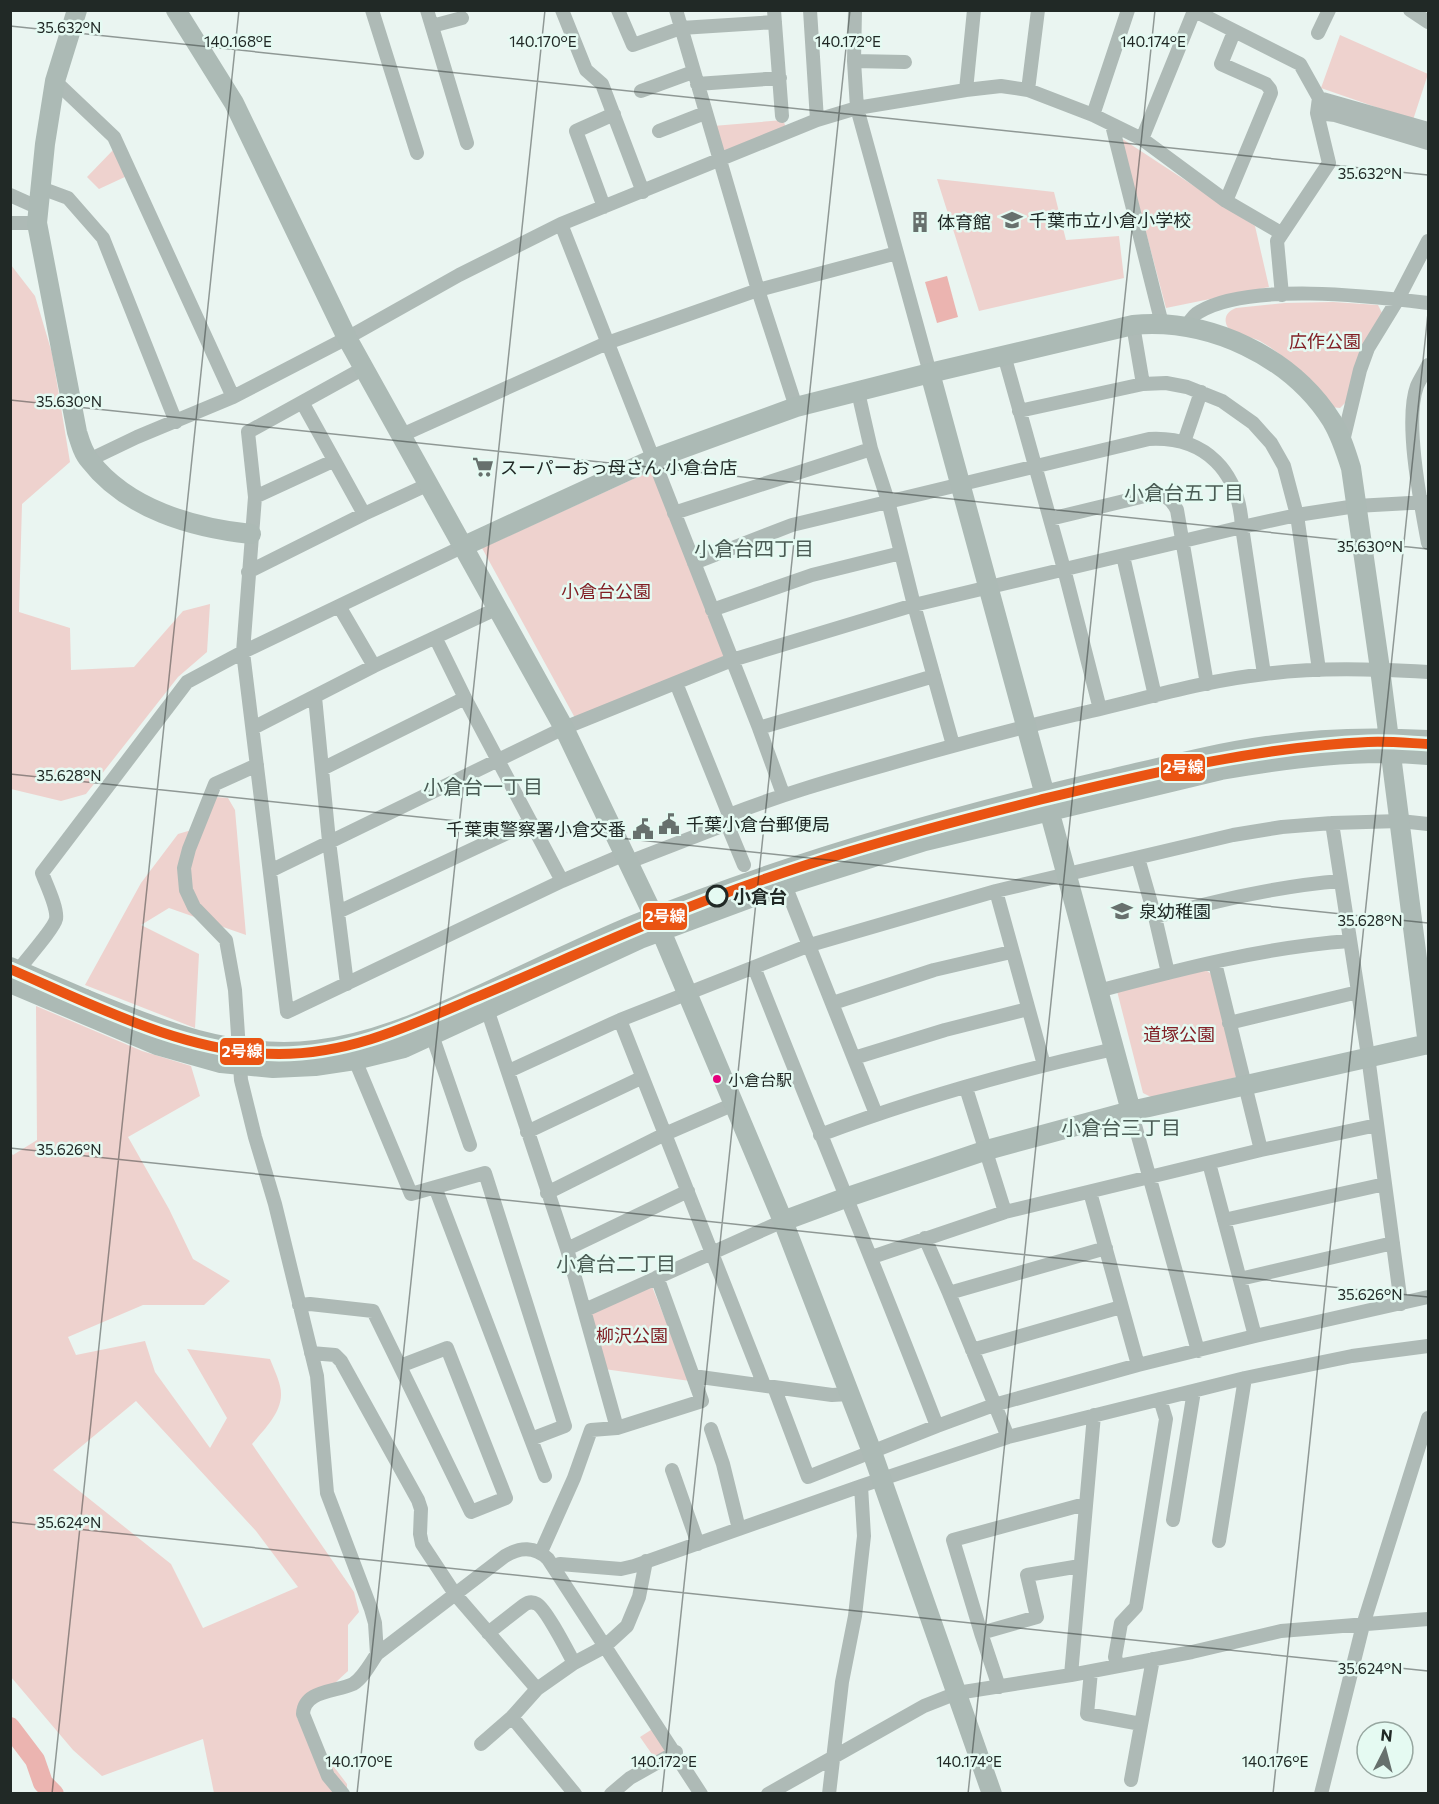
<svg xmlns="http://www.w3.org/2000/svg" width="1439" height="1804" font-family="Commissioner,'Noto Sans JP',sans-serif">
<style>
.green{fill:#eed2ce;fill-rule:evenodd}
.water{fill:#ebb4b0}
.lines{fill:none;stroke-linecap:round;stroke-linejoin:round}
.river{stroke:#ebb4b0;stroke-width:20}
.street{stroke:#aebab6;stroke-width:14}
.secondary{stroke:#acbab5;stroke-width:20}
.secondary-bridge{stroke:#acbab5;stroke-width:20}
.metro-1-casing{stroke:#e5faf2;stroke-width:15}
.metro-1{stroke:#ea5413;stroke-width:10}
.ticks{fill:none;stroke:#212926;stroke-width:1.5;stroke-opacity:0.45}
.stop-dot{fill:#e5faf2;stroke:#212926;stroke-width:3}
.bus-dot{fill:#e5007d;stroke:#e5faf2;stroke-width:2}
.labels{text-anchor:middle;dominant-baseline:central;stroke-width:5;stroke-linejoin:round;paint-order:stroke}
.bus-label{font-size:16px;fill:#212926;stroke:#e5faf2;text-anchor:start}
.poi-label{font-size:18px;fill:#212926;stroke:#e5faf2;text-anchor:start}
.park-label{font-size:18px;fill:#822026;stroke:#e5faf2}
.stop-label{font-size:18px;font-weight:bold;fill:#212926;stroke:#e5faf2;text-anchor:start}
.neighbourhood-label{font-size:20px;fill:#4b5c55;stroke:#e5faf2}
.ticks-label{font-size:15px;text-anchor:middle;fill:#212926;stroke:#e5faf2;stroke-width:5;stroke-linejoin:round;paint-order:stroke}
.line-badge{stroke:#e5faf2;stroke-width:2}
.badge-label{font-size:16px;text-anchor:middle;font-weight:bold;fill:#fff}
</style>
<rect width="100%" height="100%" fill="#eaf5f1"/>
<!-- green -->
<path class="green" d="M1340 35 1428 74 1413 120 1321 88Z
M783 120 787 130 726 155 713 126Z
M1121 138 1255 226 1269 287 1166 308Z
M115 148 127 176 99 189 87 177Z
M937 179 1054 192 1066 240 1119 236 1124 278 979 311Z
M11 265 35 296 52 353 70 462 22 504 19 612 70 628 71 670 134 667 183 611 210 604 207 652 178 677 86 794 61 801 11 789Z
M1333 302 1378 305 1382 313 1347 401 1340 408 1331 407C1312 380 1289 358 1260 341 1252 337 1230 333 1227 326 1223 317 1228 311 1236 308L1285 303Z
M653 470 724 656 575 718 482 548Z
M216 797 228 798 235 810 246 935 169 908 141 925 199 954 195 1028 85 985 141 883 178 834 205 826Z
M1204 969 1216 977 1241 1076 1153 1098 1143 1093 1117 991Z
M36 1006 142 1051 191 1066 200 1096 128 1137 169 1209 193 1259 230 1281 204 1305H143L68 1337 76 1355 145 1341 155 1372 210 1448 227 1418 187 1349 270 1359C273 1367 278 1377 280 1386 286 1409 265 1428 252 1444L354 1592 359 1612 348 1625V1671L297 1718 347 1784V1793H214L203 1739 102 1776 73 1750 11 1677 10 1152 13 1155 37 1140ZM136 1401 256 1531 298 1587 203 1628 171 1564 53 1470Z
M651 1284 690 1381 604 1369 588 1315Z
M654 1728 666 1753 656 1760 640 1737Z"/>
<!-- water -->
<path class="water" d="M947 276 958 317 937 323 925 282Z"/>
<g class="lines">
<!-- river -->
<path class="river" d="M10 1727 35 1760 43 1783 54 1794"/>
<!-- street -->
<path class="street" d="M372 10 417 153
M427 10 467 143
M562 10 586 70 602 84 643 192
M618 10 633 45 681 28 775 22
M676 10 758 290 796 407
M774 10 782 116
M810 10 817 120
M855 10 854 61 857 108 930 373
M1193 10 1300 64 1319 98 1317 113 1329 163 1277 241 1282 295
M1410 10 1428 22
M432 26 462 18
M1318 33 1329 10
M854 61 905 62
M55 81 114 137 233 397
M697 84 780 78
M966 90 974 10
M1028 90 1038 10
M641 91 693 72
M1319 98 1428 129
M1317 113 1335 115 1428 143
M1093 115 1128 10
M1112 125 1162 324
M659 131 705 113
M1142 139 1194 11
M41 188 68 198 103 238 176 422
M10 195 39 208
M1226 201 1271 93 1270 89 1266 84 1221 64 1234 32
M604 207 576 131 614 114
M10 223H37
M561 224 759 728 783 794
M1133 325 1143 384
M1187 326C1190 321 1193 315 1199 312 1249 282 1370 296 1428 303
M1004 355 1064 569 1100 709
M1428 365C1425 372 1420 379 1417 386 1404 421 1421 505 1428 543
M364 368 248 432 255 497 243 652 287 1012 562 881 625 854
M858 392 871 449 888 501 914 605 953 745
M302 402 364 514
M1019 411 1143 384 1166 383 1187 387 1222 401 1253 423 1271 443 1284 466 1297 515 1319 670
M402 435 607 343 758 290 897 253
M1343 441 1360 370 1368 348 1398 299 1428 241
M1184 442 1201 392
M89 460 137 437 233 397 347 338 459 275 561 224 817 120 857 108 966 90 1001 86 1028 90 1093 115 1142 139 1226 201 1281 233
M255 497 333 461
M674 513 871 449
M1050 519 1153 494C1165 495 1171 498 1177 510L1207 684
M1123 556 1155 696
M694 563 792 525 1149 439C1206 436 1239 472 1242 527L1264 674
M248 572 364 514 429 484
M339 606 374 666
M712 610 812 575 901 553
M436 639 465 698 562 881
M676 683 729 815 727 824 744 865
M315 697 329 841 347 984
M253 728 374 666 498 608
M759 728 934 676
M257 765 215 784 189 849 184 868 186 890 194 907 226 940 235 990 241 1080 255 1137 275 1204 317 1376 327 1493 371 1609 375 1623 377 1654
M322 769 465 698
M729 815C780 795 832 780 885 765 947 747 1010 730 1074 715 1137 701 1201 681 1265 674 1319 667 1374 669 1428 672
M1332 823 1368 1056 1401 1304
M1138 858 1155 917 1168 973
M629 862 727 824
M270 871 564 728 732 660 914 605 1242 527 1297 515 1356 506 1428 502
M785 885 876 1114
M996 891 1044 1065
M338 912 531 822
M1155 917C1217 901 1277 886 1341 881
M1215 963 1261 1150
M754 967C814 1120 878 1272 937 1426
M14 976C21 965 54 929 56 919 58 908 46 884 42 873L187 682 243 652 464 546
M1098 991C1181 969 1265 947 1350 941
M833 1003 934 970 1011 952
M487 1009 567 1249 617 1428
M620 1020 764 1385
M1229 1023 1358 992
M432 1035 470 1145
M854 1058 945 1030 1028 1009
M355 1060 411 1194 485 1173 565 1426 531 1439
M509 1071 620 1020 810 945 996 891 1233 835 1282 827 1332 823 1400 821 1428 824
M966 1088 1005 1212
M1131 1111 1198 1351
M527 1132 641 1078
M820 1135C915 1099 1015 1071 1114 1049
M1209 1163 1255 1336
M435 1187 545 1476
M1090 1192 1138 1365
M547 1193 665 1134 734 1104
M1224 1220 1385 1184
M925 1238 949 1293 1008 1437
M567 1249 688 1191
M872 1257 1005 1212 1261 1150 1377 1125
M1240 1279 1393 1243
M949 1293 1106 1248
M299 1305 310 1304 373 1311 471 1512 506 1498 447 1348 400 1366
M585 1310 783 1221
M972 1350 1121 1307
M311 1353 335 1355 341 1361 418 1500 421 1509 420 1534 422 1544 455 1594 537 1689
M693 1376 832 1395 849 1394
M774 1387 808 1477 937 1426 994 1405 1138 1365 1255 1336 1428 1297
M711 1429 723 1464 739 1529
M672 1470 698 1544
M1173 1520 1194 1391
M1219 1541 1245 1378
M541 1552 574 1478 591 1430 617 1428 702 1401 657 1277
M554 1566 560 1564 621 1569 634 1566 861 1486 1008 1437 1245 1378 1352 1356 1428 1346
M488 1633 524 1605C528 1602 532 1601 537 1604 546 1609 568 1652 574 1663
M981 1633 1037 1617 1027 1575 1080 1566
M1118 1666 1115 1657 1121 1623 1136 1607 1166 1419 1160 1399
M1091 1671 1087 1714 1141 1724
M1071 1675 1094 1415
M999 1687 981 1633 953 1540 1085 1504
M512 1717 575 1794
M481 1744 512 1717 537 1689 574 1663 604 1647 627 1626 639 1597 646 1561
M1131 1780 1153 1659
M343 1794 328 1776 303 1714C304 1690 336 1692 353 1684 363 1678 370 1664 377 1654L505 1556C520 1547 535 1546 548 1559L701 1794
M611 1794 630 1778 676 1752
M768 1794 924 1706 957 1693 1071 1675 1192 1652 1281 1631 1428 1619
M829 1794 842 1682 855 1616 864 1536 861 1486
M1321 1794 1363 1625 1428 1418"/>
<!-- secondary -->
<path class="secondary" d="M77 10 55 81 45 144 37 223 77 432C80 442 83 453 90 461 127 509 193 528 251 534
M176 10 234 103 347 338 564 728 661 931 783 1221 872 1452 992 1794
M930 373 1131 1111
M464 546 653 459 796 407 930 373 1133 325C1209 318 1291 356 1332 421 1341 436 1346 452 1351 468L1380 669 1428 1045
M10 983 157 1045 221 1063 273 1068 315 1066 355 1060 404 1048 640 939 785 885 925 841 1221 770C1289 758 1359 749 1428 755
M85 999C159 1030 234 1060 316 1050 370 1044 420 1022 469 1000 525 975 580 947 636 924 786 864 937 820 1094 783 1151 770 1209 754 1267 746 1320 738 1375 737 1428 740
M783 1221 845 1198 987 1150 1131 1111 1428 1044"/>
<!-- secondary-bridge -->
<path class="secondary-bridge" d="M10 967 85 999"/>
<defs>
<path id="metro-1" d="M10 969C93 1005 187 1054 279 1054 352 1054 411 1025 477 997 539 971 600 943 662 918 784 867 911 832 1039 800 1147 774 1257 747 1368 742 1388 741 1408 743 1428 744"/>
</defs>
<!-- metro-1 casing -->
<use href="#metro-1" class="metro-1-casing"/>
<!-- metro-1 -->
<use href="#metro-1" class="metro-1"/>
</g>
<!-- ticks -->
<path class="ticks" d="M10 26 1428 175M10 400 1428 549M10 774 1428 923M10 1148 1428 1297M10 1522 1428 1671M52 1794 239 10M357 1794 545 10M662 1794 850 10M968 1794 1155 10M1273 1794 1428 313"/>
<!-- icons -->
<defs>
<symbol id="school-bare" viewBox="-9 -9 18 18"><path d="M0-5L7-2L0 1L-7-2ZM-4 1L0 2.5L4 1V4Q0 6-4 4Z" fill="#67706d" stroke="#e5faf2" stroke-width="2.5" paint-order="stroke"/></symbol>
<symbol id="building-bare" viewBox="-9 -9 18 18"><path d="M-4-6H4V6H1V3H-1V6H-4ZM-2.5-4.3h1.7v1.8h-1.7ZM.8-4.3h1.7v1.8H.8ZM-2.5-1h1.7V.8h-1.7ZM.8-1h1.7V.8H.8Z" fill="#67706d" stroke="#e5faf2" stroke-width="2.5" paint-order="stroke"/></symbol>
<symbol id="supermarket-bare" viewBox="-9 -9 18 18"><path d="M-6-5.5h2.5l.6 2H6L4.5 2H-2.5L-4.4-4H-6ZM-1.5 3.2a1.3 1.3 0 1 0 .1 0ZM3 3.2a1.3 1.3 0 1 0 .1 0Z" fill="#67706d" stroke="#e5faf2" stroke-width="2.5" paint-order="stroke"/></symbol>
<symbol id="civic-bare" viewBox="-9 -9 18 18"><path d="M-.6-6.5H3V-4.5H.6V-3L4-1V1h2V6H-6V1h2V-1L-.6-3ZM-1.2 2.5V6h2.4V2.5Z" fill="#67706d" stroke="#e5faf2" stroke-width="2.5" paint-order="stroke"/></symbol>
</defs>
<g fill-rule="evenodd">
<use href="#school-bare" x="997" y="205" width="30" height="30"/>
<use href="#building-bare" x="905" y="207" width="30" height="30"/>
<use href="#supermarket-bare" x="468" y="452" width="30" height="30"/>
<use href="#civic-bare" x="654" y="809" width="30" height="30"/>
<use href="#civic-bare" x="628" y="814" width="30" height="30"/>
<use href="#school-bare" x="1107" y="896" width="30" height="30"/>
</g>
<!-- markers -->
<circle class="stop-dot" cx="717" cy="896" r="10"/>
<circle class="bus-dot" cx="717" cy="1079" r="5"/>
<g class="labels">
<!-- bus labels -->
<g class="bus-label">
<text x="728" y="1079">小倉台駅</text>
</g>
<!-- poi labels -->
<g class="poi-label">
<text x="1029" y="220">千葉市立小倉小学校</text>
<text x="937" y="222">体育館</text>
<text x="500" y="467">スーパーおっ母さん 小倉台店</text>
<text x="686" y="824">千葉小倉台郵便局</text>
<text x="626" y="829" text-anchor="end">千葉東警察署小倉交番</text>
<text x="1139" y="911">泉幼稚園</text>
</g>
<!-- park labels -->
<g class="park-label">
<text x="1325" y="341">広作公園</text>
<text x="606" y="591">小倉台公園</text>
<text x="1179" y="1034">道塚公園</text>
<text x="632" y="1335">柳沢公園</text>
</g>
<!-- stop labels -->
<g class="stop-label">
<text x="733" y="896">小倉台</text>
</g>
<!-- neighbourhood labels -->
<g class="neighbourhood-label">
<text x="1184" y="492">小倉台五丁目</text>
<text x="754" y="548">小倉台四丁目</text>
<text x="483" y="786">小倉台一丁目</text>
<text x="1121" y="1127">小倉台三丁目</text>
<text x="616" y="1263">小倉台二丁目</text>
</g>
</g>
<g class="ticks-label">
<text x="69" y="33">35.632°N</text>
<text x="238" y="47">140.168°E</text>
<text x="543" y="47">140.170°E</text>
<text x="848" y="47">140.172°E</text>
<text x="1153" y="47">140.174°E</text>
<text x="1370" y="179">35.632°N</text>
<text x="69" y="407">35.630°N</text>
<text x="1370" y="552">35.630°N</text>
<text x="69" y="781">35.628°N</text>
<text x="1370" y="926">35.628°N</text>
<text x="69" y="1155">35.626°N</text>
<text x="1370" y="1300">35.626°N</text>
<text x="69" y="1528">35.624°N</text>
<text x="1370" y="1674">35.624°N</text>
<text x="359" y="1767">140.170°E</text>
<text x="664" y="1767">140.172°E</text>
<text x="969" y="1767">140.174°E</text>
<text x="1275" y="1767">140.176°E</text>
</g>
<g class="line-badge">
<rect x="1160" y="753" width="46" height="29" rx="6" fill="#ea5413"/>
<rect x="642" y="902" width="46" height="29" rx="6" fill="#ea5413"/>
<rect x="219" y="1037" width="46" height="29" rx="6" fill="#ea5413"/>
</g>
<g class="badge-label">
<text x="1183" y="773">2号線</text>
<text x="665" y="922">2号線</text>
<text x="242" y="1057">2号線</text>
</g>
<!-- border -->
<rect width="1439" height="1804" fill="none" stroke="#212926" stroke-width="24"/>
<!-- north arrow -->
<g transform="translate(1385 1750) rotate(6)"><circle r="28" fill="#e5faf2" stroke="#97a6a0" stroke-width="1.5"/>
<path d="M0-4.5L10 22L0 15L-10 22Z" fill="#67706d"/>
<text y="-9" font-size="16" font-weight="bold" text-anchor="middle" fill="#212926">N</text>
</g>
</svg>
